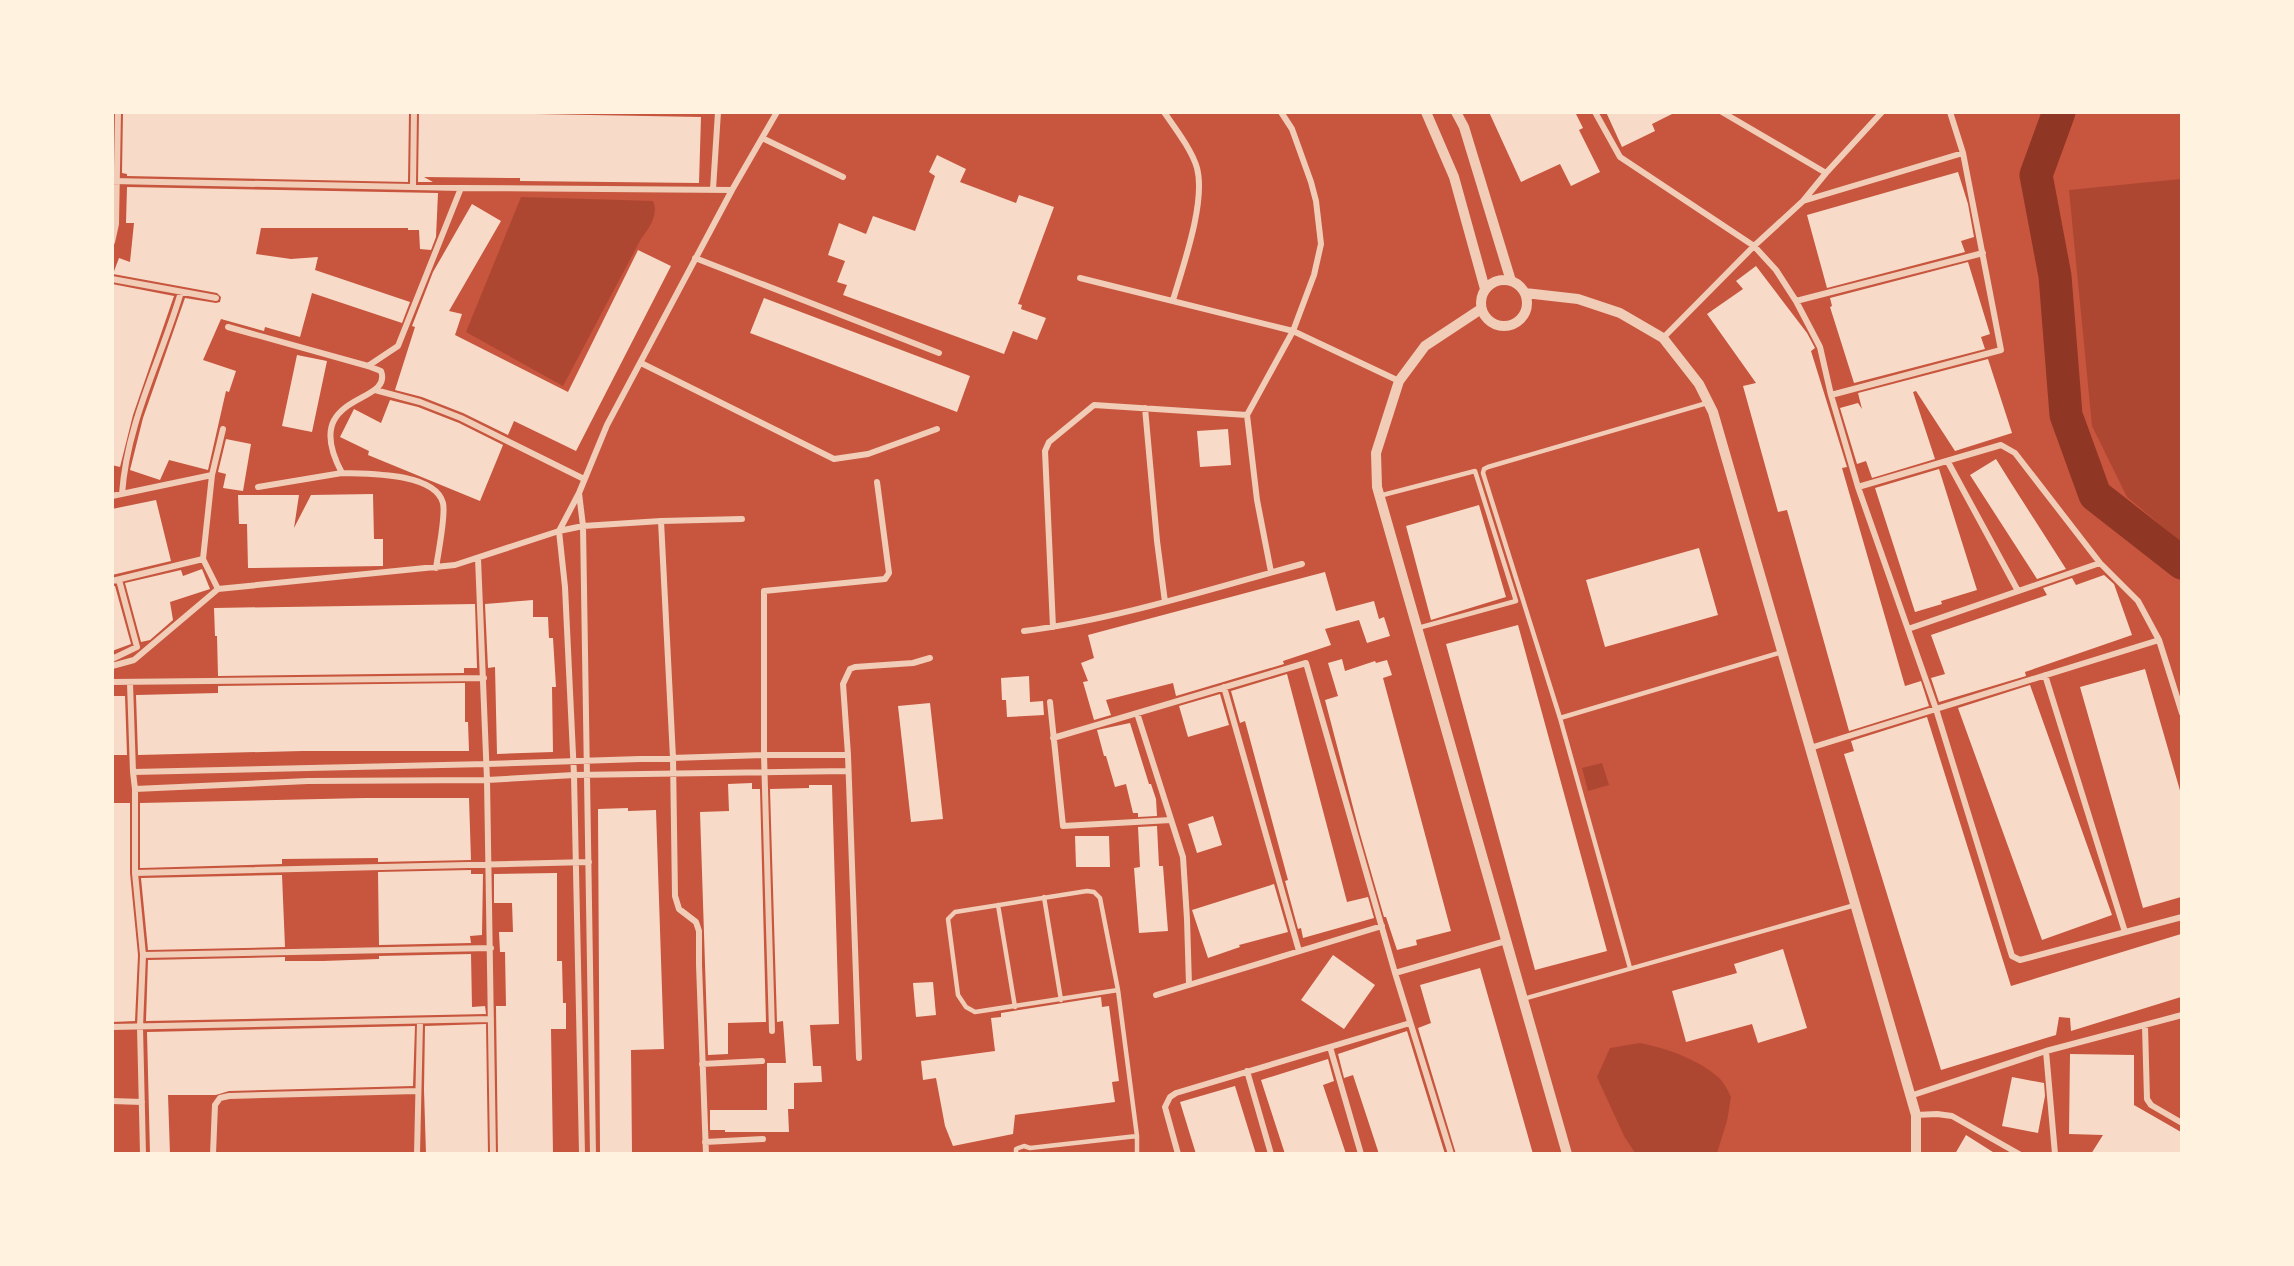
<svg xmlns="http://www.w3.org/2000/svg" width="2294" height="1266" font-family="'Source Serif 4',serif">
<style>
.green{fill:#ae4732}
.lines{fill:none;stroke-linecap:round;stroke-linejoin:round}
.river{stroke:#8f3625;stroke-width:33}
.building{fill:#f7dbc8}
.service{stroke:#f1ccb7;stroke-width:4.5}
.minor{stroke:#f1ccb7;stroke-width:6}
.tertiary{stroke:#f1ccb7;stroke-width:10}
</style>
<rect width="100%" height="100%" fill="#c8553d"/>
<!-- green -->
<path class="green" d="M2181 179H2182L2181 542 2127 497 2092 426 2069 190Z
M521 197 653 201C659 215 649 228 641 239L563 386 466 332Z
M1602 763 1609 785 1588 791 1582 768Z
M1640 1043C1667 1048 1697 1059 1718 1077 1724 1082 1728 1091 1731 1097L1727 1121 1717 1153H1635L1624 1136 1597 1077 1610 1048Z"/>
<g class="lines">
<!-- river -->
<path class="river" d="M2059 112 2036 175 2055 276 2066 415 2095 495 2182 563"/>
</g>
<!-- building -->
<path class="building" d="M123 112H409L408 182 127 176V174L122 173Z
M419 112 701 117 699 183 520 181V178L424 177 433 182H418Z
M1489 112H1575L1583 128 1579 130 1600 172 1571 186 1560 164 1521 182Z
M1606 112H1676L1652 124 1655 131 1622 147Z
M937 155 966 169 960 182 1016 203 1019 195 1054 207 1018 304 1022 305 1021 309 1046 318 1037 340 1013 331 1004 354 843 295 847 285 837 282 845 261 828 255 839 223 866 234 873 216 915 231 935 176 929 172Z
M1958 172 1968 204 1974 237 1961 241 1965 252 1827 288 1807 215Z
M127 187 438 193 436 237 431 250 420 249 419 230H408V228H261L256 254 291 259 318 257 315 270 410 302 402 323 312 293 300 337 265 327 264 331 221 319 203 360 236 371 229 392 226 391 208 470 169 460 160 480 130 470 143 418 185 298 216 303 220 302 221 297 217 293 113 274 119 258 130 262 134 223H126Z
M472 204 501 221 449 311 462 314 455 335 568 392 638 250 671 266 576 451 514 421 508 435 463 413 422 397 395 390 415 327 412 326 433 272Z
M1968 262 1990 334 1981 337 1985 349 1854 383 1830 307 1832 306 1830 298Z
M1756 266 1807 333 1815 348 1811 351 1847 467 1842 468 1905 686 1921 681 1929 706 1849 731 1787 510 1778 512 1743 386 1756 383 1707 314 1743 289 1736 281Z
M112 284 174 296 133 415 120 467 112 465Z
M764 298 970 376 957 412 750 333Z
M297 355 327 361 312 432 282 426Z
M1988 359 2012 433 1955 451 1916 391 1913 392 1935 459 1872 478 1866 461 1857 464 1840 408 1858 403 1862 409 1858 393Z
M390 400 418 407 459 423 503 445 480 501 368 455 369 451 340 437 354 409 381 423Z
M1228 429 1231 465 1200 467 1197 431Z
M226 439 251 444 243 491 223 488 226 474 218 472Z
M1996 459 2011 483 2066 569 2037 579 1970 475Z
M1939 469 1977 590 1941 601 1942 604 1915 612 1875 488Z
M373 494 374 539H383V566L248 568 247 524H239L238 495H299L294 528 311 495Z
M156 500 171 561 112 575V509Z
M1479 505 1506 597 1431 620 1406 526Z
M1699 548 1718 615 1605 647 1586 580Z
M202 569 210 589 170 602 173 620 150 640 141 642 125 583 181 570 183 576Z
M1325 572 1336 611 1374 601 1379 619 1384 617 1390 636 1367 643 1359 620 1325 629 1331 645 1283 661 1284 664 1176 696 1173 683 1106 700 1111 715 1094 720 1083 682 1088 681 1081 663 1094 658 1088 635Z
M2104 575 2114 584 2132 635 2025 672 2026 676 1939 702 1931 678 1945 674 1931 635 2047 595 2043 588 2072 578 2076 585Z
M112 586H115L131 644 112 651Z
M533 600V617H548L549 638H553L556 687H552L553 752 497 754 495 667 488 668 485 604Z
M475 604 477 668H464V673L218 676 217 636H215L214 608Z
M1518 625 1607 951 1535 970 1446 644Z
M1342 659 1345 671 1375 661 1376 663 1387 660 1392 675 1383 678 1451 931 1416 940 1417 945 1397 950 1386 917H1384L1360 834 1325 700 1338 696 1328 663Z
M2145 669 2181 794V897L2143 908 2080 687Z
M1287 674 1347 902 1368 897 1374 918 1303 938 1301 928 1298 929 1285 881 1288 880 1245 721 1240 723 1231 691Z
M1029 676 1030 702 1043 701 1044 715 1007 717 1006 700H1002L1001 678Z
M465 683V722H468L469 751H302L138 755 136 695H137L218 693V686Z
M2030 685 2112 915 2042 940 1958 708Z
M1220 694 1229 725 1188 737 1179 706Z
M112 696H125L127 755H112Z
M930 703 943 819 911 822 898 706Z
M1927 717 2011 986 2181 934V997L2071 1031 2070 1018 2059 1017 2056 1035 1941 1070 1844 754 1854 751 1851 741Z
M1130 723 1149 784H1151L1156 799 1157 816 1138 817V813H1133L1126 784 1115 787 1106 756H1104L1097 730Z
M752 783V789H760L766 1022 728 1023V1054L708 1055 700 812 729 811 728 784Z
M809 785H832L839 1024 810 1025 813 1066H821L822 1082 794 1083V1109H788L789 1132H725V1130H710V1110H767V1063H786L783 1021 777 1022 770 789 809 788Z
M365 798H469L471 860 378 862V858L282 859V864L140 868V803Z
M112 803H130V873L138 955 135 1021 112 1022Z
M628 808V811L656 810 664 1049 631 1050 632 1154H600L598 809Z
M1213 816 1222 845 1197 853 1188 824Z
M1157 826 1159 866H1163L1168 931 1139 933 1134 868 1140 867 1138 827Z
M1075 836H1109L1110 867H1076Z
M471 870V874H483L482 935 470 936 471 943 379 945 378 872Z
M557 873V961H562L563 1003H566V1029H551L553 1154H498L496 1006H506L505 952H500L499 932H513L512 903H494V874Z
M282 875 285 947 148 950 141 878Z
M1274 884 1288 932 1239 945 1240 947 1208 958 1192 910Z
M1783 949 1807 1028 1758 1043 1752 1024 1686 1042 1672 991 1737 973 1734 964Z
M471 954 472 1007 485 1006 486 1014 146 1021 148 960 285 957V961H323L379 959V956Z
M1333 955 1375 985 1344 1029 1301 1000Z
M1480 968 1508 1066 1533 1154H1456L1418 1028 1431 1023 1420 985Z
M933 982 936 1015 916 1017 913 983Z
M1101 997 1102 1007 1109 1006 1119 1081 1112 1082 1115 1102 1015 1115 1013 1134 953 1146 945 1126 936 1078 923 1080 921 1061 995 1051 991 1018 1001 1017V1013Z
M486 1024 488 1154H426L424 1090 425 1026Z
M415 1026 413 1086 229 1091 216 1095H168L170 1154H150L147 1032Z
M1407 1031 1445 1154H1379L1353 1075 1344 1078 1338 1054Z
M2070 1054 2134 1055V1105L2181 1132V1154H2091L2103 1135 2069 1134Z
M1328 1059 1334 1081 1323 1085 1346 1154H1285L1261 1080Z
M2012 1077 2044 1083 2045 1096 2038 1133 2002 1126Z
M1235 1086 1256 1154H1196L1180 1102Z
M1966 1135 1996 1154H1955Z"/>
<g class="lines">
<!-- service -->
<path class="service" d="M1379 496 1475 471
M1418 628 1516 601 1475 471
M1560 718 1782 652
M1044 897 1061 1000
M998 905 1015 1007
M1630 968 1560 718 1483 473 1484 469 1488 467 1707 403
M1118 990 975 1012 966 1007 958 995 948 919 955 912 1087 891 1094 892 1100 898 1118 990 1137 1136V1154
M1523 999 1855 905
M1016 1154V1149L1024 1146 1030 1148 1137 1136"/>
<!-- minor -->
<path class="minor" d="M1164 112C1175 128 1192 150 1197 168 1206 202 1183 266 1173 300
M1595 112 1620 157 1754 246 1776 270 1796 301 1820 347 1831 395 1858 487 1936 709 2012 956 2020 960 2182 917
M1722 112 1826 173
M762 138 843 177
M112 181 461 188 732 190
M413 185 414 112
M713 189 718 112
M1803 201 1963 153
M112 242 116 224 118 112
M695 258 939 353
M1080 278 1293 331 1399 381
M112 279 216 298
M1796 301 1983 253
M228 327 368 366 381 371C394 406 298 391 342 473L258 487
M1663 338 1754 246 1803 201 1826 173 1882 112
M641 363 834 459 868 454 937 429
M368 366 398 346 461 188
M375 390 420 402 461 418 584 479
M1831 395 2001 350 1963 153 1950 112
M1145 408 1157 541 1165 602
M1948 462 2018 591
M342 473C366 474 435 472 443 503 446 516 438 553 436 568
M1858 487 2001 445 2015 453 2100 563 2138 601 2159 640 2182 713
M579 493 583 526 593 1154
M122 494C127 422 161 360 181 292
M112 496 212 475
M661 521 673 758 675 896 679 909 696 922 699 931V965L706 1154
M559 531 565 587 574 775 582 1154
M559 531 579 493 607 425 732 190 777 112
M478 558 487 780 493 1154
M203 559 212 475 223 429
M1271 572 1257 500 1247 415 1293 331 1314 275 1321 244 1316 201 1311 182 1292 129 1281 112
M112 581 203 559 218 589 455 565 559 531 583 526 661 521 742 519
M1053 627 1045 451 1049 442 1094 405 1247 415
M1908 629 2100 563
M1024 631C1118 619 1210 589 1302 564
M112 659 137 647 119 580
M112 666 134 660 218 589
M2045 675 2125 932
M112 682 484 678
M130 683 133 772 135 789V873L143 955 140 1027 143 1154
M1224 687 1299 951
M1050 702 1063 826 1171 820
M1137 713 1183 857 1187 919 1189 985
M1053 738 1306 663 1395 973 1451 1154
M1810 748 2159 640
M133 772 487 764 764 755H848
M135 789 308 781 487 780 574 775 848 771
M135 873 589 862
M143 955 491 948
M1395 973 1506 941
M1156 995 1382 926
M2145 1026 2147 1099 2151 1105 2182 1123
M112 1027 491 1019
M772 1031 764 755V591L885 579 889 573 877 482
M1330 1047 1361 1154
M2046 1051 2055 1154
M859 1058 848 755 843 684 850 669 855 667 913 663 930 658
M702 1064 762 1061
M1247 1071 1271 1154
M1910 1096 2046 1051 2182 1015
M112 1101 142 1102
M1916 1115 1937 1114 1952 1116 2019 1154
M705 1142 763 1139
M213 1154 215 1105 220 1098 229 1096 417 1091
M417 1154 420 1022
M1178 1154 1165 1107 1170 1097 1176 1093 1410 1023"/>
<!-- tertiary -->
<path class="tertiary" d="M1426 112 1454 177 1485 289
M1456 112 1464 127 1511 281
M1481 303a23 23 0 1 1 46 0a23 23 0 1 1-46 0Z
M1525 293 1578 299 1620 313 1663 338 1699 384 1713 412 1916 1115V1154
M1481 309 1425 346 1399 381 1376 453 1377 487 1567 1154"/>
</g>
<!-- border -->
<rect width="2294" height="1266" fill="none" stroke="#fff3e0" stroke-width="228"/>
</svg>
